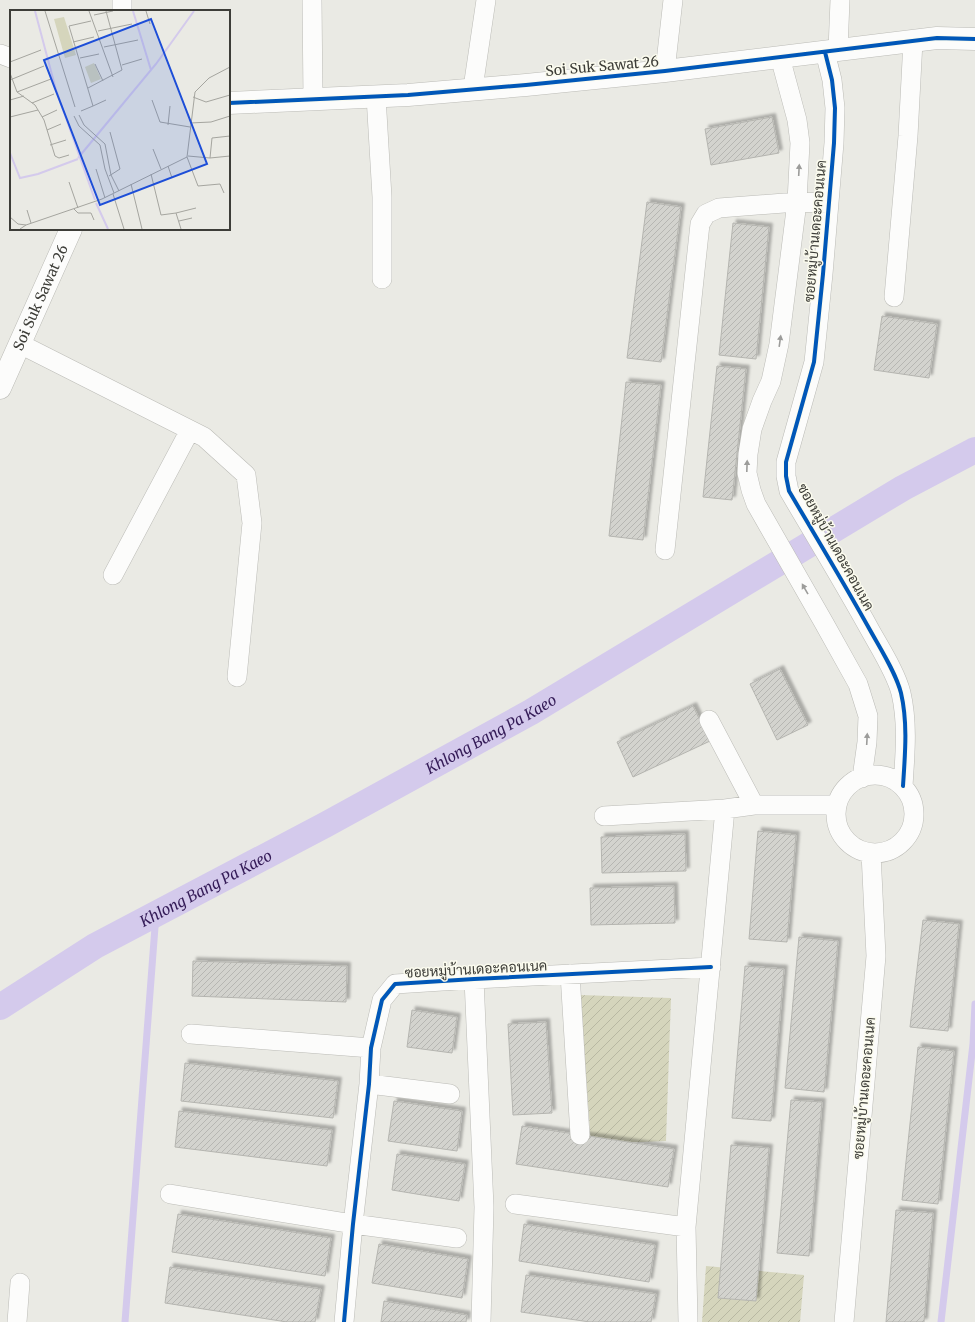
<svg xmlns="http://www.w3.org/2000/svg" width="975" height="1322" font-family="Merriweather,Sarabun,serif">
<style>
.garden{fill:url(#garden-furrows)}
.lines{fill:none;stroke-linecap:round;stroke-linejoin:round}
.stream{stroke:#d4caec;stroke-width:7}
.canal{stroke:#d4caec;stroke-width:26}
.building{fill:url(#building-hatch);stroke:#b5b5b0;filter:url(#shadow)}
.minor-casing{stroke:#bbbbb6;stroke-width:20}
.tertiary-casing{stroke:#bbbbb6;stroke-width:23}
.minor{stroke:#fcfcfb;stroke-width:19}
.tertiary{stroke:#fcfcfb;stroke-width:22}
.cycleway-casing{stroke:#fbfbee;stroke-width:6}
.cycleway{stroke:#0057b8;stroke-width:4}
.oneway{fill:#9c9c9a}
.labels{text-anchor:middle;dominant-baseline:central;stroke-width:3;stroke-linejoin:round;paint-order:stroke}
.street-label{font-size:14px;fill:#3d3d38;stroke:#fbfbee}
.water-label{font-size:15px;font-style:italic;fill:#341b57;stroke:#fbfbee}
.inset-river{fill:none;stroke:#d4caec;stroke-width:2}
.inset-road{fill:none;stroke:#a5a59f;stroke-width:1}
.view{fill:#1d4ed8;fill-opacity:0.15;stroke:#1d4ed8;stroke-width:2}
.inset-edge{fill:none;stroke:#3d3d38;stroke-width:2}
</style>
<defs>
<pattern id="garden-furrows" width="10" height="10" patternUnits="userSpaceOnUse"><rect width="10" height="10" fill="#d5d5bc"/><path d="M-1 1l2-2M0 10L10 0M9 11l2-2" fill="none" stroke="#b8b8a2"/></pattern>
<pattern id="building-hatch" width="6" height="6" patternUnits="userSpaceOnUse"><rect width="6" height="6" fill="#d3d3ce"/><path d="M-1 1l2-2M0 6l6-6M5 7l2-2" fill="none" stroke="#b6b6b2"/></pattern>
<filter id="shadow"><feDropShadow dx="3.5" dy="-3.5" stdDeviation="1" flood-color="#0004"/></filter>
</defs>
<rect width="100%" height="100%" fill="#eaeae4"/>
<!-- garden -->
<path class="garden" d="M580 995 671 998 666 1141 591 1144Z
M706 1266 804 1275 800 1322H702Z"/>
<g class="lines">
<!-- stream -->
<path class="stream" d="M125 1322 156 914
M941 1322 973 1044 975 1004"/>
<!-- canal -->
<path class="canal" id="s1" d="M0 1007 95 946 325 825 531 712 903 488 975 450"/>
</g>
<!-- building -->
<path class="building" d="M772 117 779 153 711 165 705 129Z
M647 202 681 207 661 362 627 358Z
M733 223 769 227 756 359 719 355Z
M882 316 937 324 929 378 874 370Z
M717 366 746 369 732 500 703 497Z
M626 382 661 385 643 540 609 536Z
M780 669 808 725 777 740 750 684Z
M693 706 710 741 633 777 617 742Z
M758 831 796 835 787 942 749 939Z
M685 834 686 871 602 873 601 837Z
M674 886 675 923 591 925 590 888Z
M923 920 959 924 948 1031 910 1027Z
M799 937 838 941 824 1092 785 1088Z
M193 961 347 966 346 1002 192 996Z
M745 966 784 969 771 1121 732 1118Z
M412 1010 457 1017 452 1053 407 1047Z
M546 1022 552 1113 513 1115 508 1024Z
M918 1047 954 1051 938 1204 902 1200Z
M185 1063 338 1081 333 1118 181 1101Z
M791 1100 822 1102 809 1256 777 1253Z
M394 1101 462 1111 457 1151 388 1141Z
M179 1111 332 1130 327 1166 175 1147Z
M522 1126 674 1149 668 1187 516 1164Z
M731 1145 769 1148 756 1301 718 1298Z
M397 1154 465 1164 459 1201 392 1190Z
M896 1210 933 1213 924 1322H886Z
M178 1214 331 1238 325 1276 172 1252Z
M524 1224 655 1245 649 1282 519 1261Z
M379 1244 468 1259 462 1298 372 1283Z
M170 1267 321 1289 315 1322H287L165 1303Z
M526 1275 656 1294 651 1322H590L521 1312Z
M384 1301 467 1315 466 1322H381Z"/>
<g class="lines">
<defs>
<path id="minor" d="M312 0 313 99
M122 11V0
M838 50 840 0
M825 52 832 80 835 108 834 143 823 274 814 362 786 462V476L789 491C816 537 844 583 870 630 880 648 896 673 901 693 908 723 905 755 903 786
M0 54 11 58
M780 57 797 120 800 143 797 202 779 344 771 381 762 401 752 429 748 454 747 473 751 490 756 504 824 623 858 684 868 716 867 742 862 778
M665 71 673 0
M473 88 486 0
M376 96 382 197V279
M894 297 908 136 913 41
M20 344 204 437 246 475 252 523 237 677
M665 550 700 224 706 214 719 208 797 202 829 203
M113 575 190 430
M709 720 754 805
M836 814a39 39 0 1 1 78 0a39 39 0 1 1-78 0Z
M604 816 725 809
M570 974 580 1135
M474 979 484 1207 481 1322
M191 1034 371 1048
M369 1084 450 1094
M170 1194 353 1224 457 1238
M515 1204 686 1227
M17 1322 20 1283
M344 1322 353 1224 369 1084 371 1048 382 1000 395 984 474 979 711 967
M688 1322 686 1227 725 809 754 805H837
M844 1322 876 956 871 853"/>
<g id="tertiary">
<path d="M229 103 408 95 526 85 665 71 937 38 975 39"/>
<path id="s2" d="M0 388 71 229"/>
</g>
</defs>
<!-- minor casing -->
<use href="#minor" class="minor-casing"/>
<!-- tertiary casing -->
<use href="#tertiary" class="tertiary-casing"/>
<!-- minor -->
<use href="#minor" class="minor"/>
<!-- tertiary -->
<use href="#tertiary" class="tertiary"/>
<defs>
<path id="cycleway" d="M825 52 832 80 835 108 834 143 823 274 814 362 786 462V476L789 491C816 537 844 583 870 630 880 648 896 673 901 693 908 723 905 755 903 786
M229 103 408 95 526 85 665 71 937 38 975 39
M344 1322 353 1224 369 1084 371 1048 382 1000 395 984 474 979 711 967"/>
</defs>
<!-- cycleway casing -->
<use href="#cycleway" class="cycleway-casing"/>
<!-- cycleway -->
<use href="#cycleway" class="cycleway"/>
</g>
<!-- one-way arrows -->
<defs><path id="oneway-solid" d="M-6-.8H1V-3.2L6.5 0L1 3.2V.8H-6Z"/></defs>
<g class="oneway">
<use href="#oneway-solid" transform="translate(799 170) rotate(-87)"/>
<use href="#oneway-solid" transform="translate(780 341) rotate(-82)"/>
<use href="#oneway-solid" transform="translate(747 466) rotate(-88)"/>
<use href="#oneway-solid" transform="translate(805 589) rotate(-120)"/>
<use href="#oneway-solid" transform="translate(867 739) rotate(-87)"/>
</g>
<g class="labels">
<!-- street labels -->
<g class="street-label">
<text transform="translate(602 66) rotate(-5)">Soi Suk Sawat 26</text>
<text transform="translate(815 231) rotate(-85)">ซอยหมู่บ้านเดอะคอนเนค</text>
<text stroke="none"><textPath href="#s2" startOffset="99">Soi Suk Sawat 26</textPath></text>
<text transform="translate(836 547) rotate(61)">ซอยหมู่บ้านเดอะคอนเนค</text>
<text transform="translate(476 969) rotate(-3)">ซอยหมู่บ้านเดอะคอนเนค</text>
<text transform="translate(864 1088) rotate(-85)">ซอยหมู่บ้านเดอะคอนเนค</text>
</g>
<!-- water labels -->
<g class="water-label">
<text stroke="none"><textPath href="#s1" startOffset="562">Khlong Bang Pa Kaeo</textPath></text>
<text stroke="none"><textPath href="#s1" startOffset="238">Khlong Bang Pa Kaeo</textPath></text>
</g>
</g>
<!-- overview -->
<g transform="translate(10 10)">
<rect width="220" height="220" fill="#eaeae4"/>
<path d="M54 7 66 45 55 48 44 9ZM84 53 91 69 81 73 75 57Z" fill="#d5d5bc"/>
<path class="inset-river" d="M25 1 46 80 85 190M123 1 141 60M0 143 10 168 28 164 68 149M68 148 146 54 184 1M86 193 98 219"/>
<path class="inset-road" d="M35 1 65 97M79 1 103 67M136 1 140 14M84 5 103 1M88 21 122 14M63 32 84 27M94 37 128 30M70 48 89 44M0 52 31 40M85 54 93 71M112 55 132 49M0 63 7 82 25 95 34 110 45 146 49 148 59 145M0 70 34 56M78 78 112 60 96 1M7 82 41 69M183 87 196 92 220 85M0 90 14 86M142 90 150 112 180 117M22 93 44 84M83 96 96 90M71 101 83 96 59 16 81 11M69 105 74 115 95 134 101 165 109 181M64 106 69 116 90 135 95 159 104 183M0 107 28 100M32 107 47 100M180 113 201 112 220 106M158 115 160 96M37 120 51 114M40 135 56 130M143 139 151 159M178 146 200 148 220 146M177 147 188 176 210 174 214 183M200 148 202 128 220 126M158 156 162 168M86 159 95 188M141 164 151 205 166 203 171 219M99 166 110 159 100 122M59 172 68 198M121 174 132 219M103 184 114 219M64 199 68 203H81L84 210M17 200 21 213M166 203 186 198M0 207 8 214 16 215M169 211 182 208M10 219 16 215 92 189 177 147 185 82 199 68 220 57"/>
<path class="view" d="M141 9 197 154 90 195 34 50Z"/>
<rect width="220" height="220" class="inset-edge"/>
</g>
</svg>
